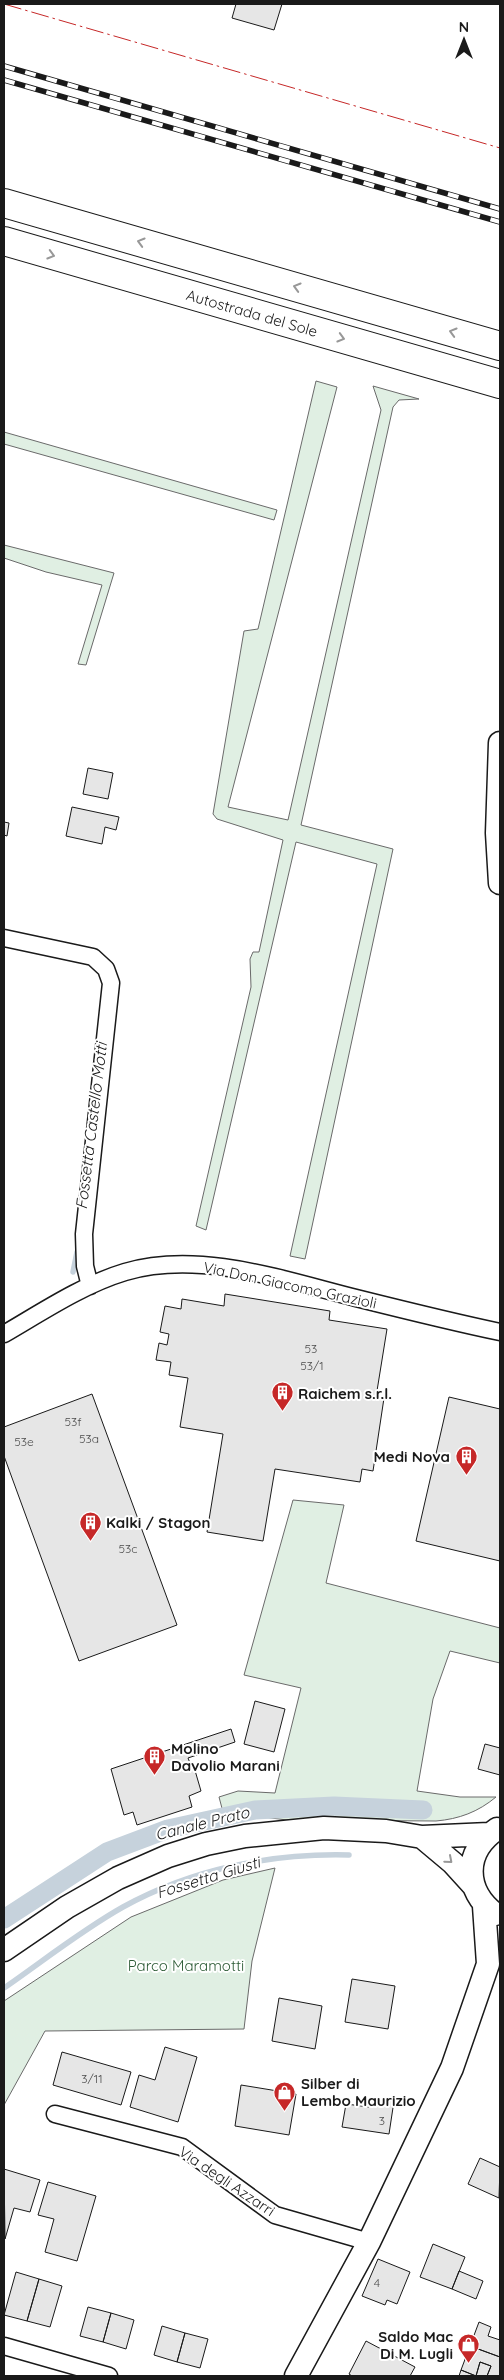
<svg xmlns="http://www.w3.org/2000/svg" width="504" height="2380" font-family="Quicksand,sans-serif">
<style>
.green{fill:#e0efe3;stroke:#6a6a6a}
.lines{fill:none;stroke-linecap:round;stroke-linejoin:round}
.stream{stroke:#c6d2dc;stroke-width:5.5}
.canal{stroke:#c6d2dc;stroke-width:19}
.building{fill:#e6e6e6;stroke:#1a1a1a}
.street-casing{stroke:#1a1a1a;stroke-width:19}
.secondary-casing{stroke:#1a1a1a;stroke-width:25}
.highway-casing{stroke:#1a1a1a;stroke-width:30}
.street{stroke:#fff;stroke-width:16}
.secondary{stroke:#fff;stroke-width:22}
.highway{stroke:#fff;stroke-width:28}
.rail-casing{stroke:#1a1a1a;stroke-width:5.5}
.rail{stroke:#fff;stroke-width:4;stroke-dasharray:11;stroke-linecap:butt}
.power{stroke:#c62828;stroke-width:1;stroke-dasharray:18 4 2.5 4;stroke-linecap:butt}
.oneway{stroke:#989898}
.labels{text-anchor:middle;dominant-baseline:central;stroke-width:4;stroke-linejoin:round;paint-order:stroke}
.number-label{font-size:12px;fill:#4d4d4d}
.street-label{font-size:15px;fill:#1a1a1a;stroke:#fff}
.poi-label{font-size:15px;font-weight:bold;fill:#1a1a1a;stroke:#fff;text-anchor:start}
.park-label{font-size:15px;fill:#2b5a34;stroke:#fff}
.water-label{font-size:16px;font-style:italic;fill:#1a1a1a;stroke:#fff}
</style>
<rect width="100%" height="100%" fill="#fff"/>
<!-- green -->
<path class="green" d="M316 381 337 387 228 807 288 820 381 410 373 386 419 399 399 400 393 407 301 825 393 849 305 1259 290 1256 377 864 296 842 206 1230 196 1226 251 987 250 959 253 952H259L283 840 217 819 213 814 244 631 258 629Z
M4 432 277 510 274 520 4 444Z
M4 545 114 573 86 665 78 664 102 585 46 572 4 558Z
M293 1500 344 1505 326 1583 500 1628V1663L450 1651 433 1699 417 1791 460 1797H496C478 1812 459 1819 436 1821L287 1820 223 1812 219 1797 238 1791 275 1793 301 1688 244 1675Z
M275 1868 252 1961 244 2029 45 2031 4 2105V2001L131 1917 223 1880Z"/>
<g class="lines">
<!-- stream -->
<path class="stream" d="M73 1272 77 1252
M4 1988C43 1961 82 1930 123 1907 192 1869 271 1853 349 1855"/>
<!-- canal -->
<path class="canal" d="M4 1919 107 1852 168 1829 255 1810 334 1806 423 1810"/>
</g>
<!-- building -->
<path class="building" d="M236 4H282L274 30 232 18Z
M88 768 113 773 108 799 83 794Z
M72 807 119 817 116 830 105 827 102 844 66 836Z
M4 822 9 823 7 836 4 835Z
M225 1294 330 1311 329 1320 387 1329 376 1397 384 1398 373 1471 362 1469 360 1482 275 1469 263 1541 207 1532 223 1434 180 1427 188 1378 169 1375 171 1362 156 1360 159 1343 167 1345 169 1334 160 1332 165 1306 181 1309 182 1299 224 1306Z
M92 1394 177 1625 79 1661 4 1456V1427Z
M449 1397 500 1409V1561L416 1541Z
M255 1701 285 1709 274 1752 244 1744Z
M231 1729 235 1742 188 1758 192 1768 194 1767 201 1791 189 1796 192 1807 137 1825 133 1812 124 1815 111 1769Z
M485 1744 500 1748V1775L478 1769Z
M352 1979 395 1986 388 2029 345 2022Z
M279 1998 322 2006 315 2049 272 2041Z
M165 2047 197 2057 178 2122 130 2107 139 2075 155 2080Z
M62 2052 131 2072 121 2105 53 2085Z
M241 2085 296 2094 289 2135 235 2126Z
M370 2098 394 2101 389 2134 342 2127 346 2104 369 2107Z
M480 2158 500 2167 499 2198 468 2184Z
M4 2169 40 2180 30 2212 14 2208 5 2239Z
M48 2182 96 2196 77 2261 45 2252 54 2219 38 2215Z
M433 2244 465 2257 452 2289 420 2277Z
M378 2259 410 2272 397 2304 387 2300 385 2305 362 2296Z
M459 2271 483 2281 476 2299 452 2289Z
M16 2272 39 2279 27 2321 4 2315Z
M39 2279 62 2286 50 2327 27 2321Z
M88 2307 111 2313 103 2342 80 2336Z
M111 2313 134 2320 126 2349 103 2342Z
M479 2322 491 2327 488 2336 500 2340V2357L470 2346Z
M162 2326 185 2333 177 2362 154 2355Z
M185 2333 208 2339 200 2368 177 2362Z
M366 2341 415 2367 410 2376H352L349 2374Z
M470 2346 500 2357V2376H487L491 2366 480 2362 476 2376 461 2370Z
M480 2362 491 2366 487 2376H459L461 2370 476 2376Z"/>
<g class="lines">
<defs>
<path id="street" d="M4 938 93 957 106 969 111 983 84 1234 85 1266 90 1286
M4 1334C42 1312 82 1285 125 1272 199 1250 284 1280 356 1298 404 1310 452 1322 500 1332
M55 2114 182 2147 275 2215 369 2242
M4 2346 109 2376"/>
<path id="secondary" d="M500 743 497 833 500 883
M422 1837 453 1863 473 1885
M495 1914C464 1890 463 1852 497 1829
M4 1950 67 1907 118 1878 168 1856 206 1844 245 1836 324 1828 386 1831 422 1837 489 1834
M296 2376 369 2242 452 2068 488 1964 484 1906"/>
<path id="highway" d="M4 203 500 346
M4 241 500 384"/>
</defs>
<!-- street casing -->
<use href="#street" class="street-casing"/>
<!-- secondary casing -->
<use href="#secondary" class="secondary-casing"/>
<!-- highway casing -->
<use href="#highway" class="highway-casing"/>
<!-- street -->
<use href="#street" class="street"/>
<!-- secondary -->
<use href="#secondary" class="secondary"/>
<!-- highway -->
<use href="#highway" class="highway"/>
<defs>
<path id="rail" d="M4 66 500 209
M4 80 500 222"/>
</defs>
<!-- rail casing -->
<use href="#rail" class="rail-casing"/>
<!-- rail -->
<use href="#rail" class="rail"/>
<!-- power -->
<path class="power" d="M4 4 500 148"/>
</g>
<!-- one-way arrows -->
<defs><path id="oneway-chevron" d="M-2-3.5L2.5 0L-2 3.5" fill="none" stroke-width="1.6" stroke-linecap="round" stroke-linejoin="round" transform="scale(1.25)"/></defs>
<g class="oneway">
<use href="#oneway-chevron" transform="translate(141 242) rotate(-164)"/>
<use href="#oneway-chevron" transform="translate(51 255) rotate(16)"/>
<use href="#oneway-chevron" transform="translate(297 287) rotate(-164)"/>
<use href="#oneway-chevron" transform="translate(453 332) rotate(-164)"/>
<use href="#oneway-chevron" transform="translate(341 338) rotate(16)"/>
<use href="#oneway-chevron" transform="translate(449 1860) rotate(41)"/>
</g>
<!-- icons -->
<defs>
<symbol id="building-pin" viewBox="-11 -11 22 30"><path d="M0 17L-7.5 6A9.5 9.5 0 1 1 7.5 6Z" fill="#c62828" stroke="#fff"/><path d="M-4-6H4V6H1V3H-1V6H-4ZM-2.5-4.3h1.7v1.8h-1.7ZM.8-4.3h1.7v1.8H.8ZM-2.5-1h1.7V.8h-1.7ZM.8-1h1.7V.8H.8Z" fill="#fff"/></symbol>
<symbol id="shop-pin" viewBox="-11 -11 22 30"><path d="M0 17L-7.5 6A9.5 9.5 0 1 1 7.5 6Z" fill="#c62828" stroke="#fff"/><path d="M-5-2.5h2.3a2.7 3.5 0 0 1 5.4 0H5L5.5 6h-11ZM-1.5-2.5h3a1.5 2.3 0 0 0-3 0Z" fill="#fff"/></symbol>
</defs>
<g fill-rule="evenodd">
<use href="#building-pin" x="270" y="1380" width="25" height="34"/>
<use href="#building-pin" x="454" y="1444" width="25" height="34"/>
<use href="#building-pin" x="78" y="1510" width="25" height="34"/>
<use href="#building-pin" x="142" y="1744" width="25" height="34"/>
<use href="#shop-pin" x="272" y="2080" width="25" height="34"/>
<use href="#shop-pin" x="456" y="2332" width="25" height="34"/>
</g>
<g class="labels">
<!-- number labels -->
<g class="number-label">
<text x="311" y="1348">53</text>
<text x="312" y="1365">53/1</text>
<text x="73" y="1421">53f</text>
<text x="89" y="1438">53a</text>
<text x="24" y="1441">53e</text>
<text x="128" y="1548">53c</text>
<text x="92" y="2078">3/11</text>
<text x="382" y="2120">3</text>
<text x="377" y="2282">4</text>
</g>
<!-- street labels -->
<g class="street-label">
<text transform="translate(252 313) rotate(16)">Autostrada del Sole</text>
<text transform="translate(290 1285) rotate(12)">Via Don Giacomo Grazioli</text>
<text transform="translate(227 2181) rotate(34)">Via degli Azzarri</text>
</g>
<!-- poi labels -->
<g class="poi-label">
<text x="298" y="1393">Raichem s.r.l.</text>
<text x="450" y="1456" text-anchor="end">Medi Nova</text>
<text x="106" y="1522">Kalki / Stagon</text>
<text x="171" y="1748">Molino<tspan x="171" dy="17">Davolio Marani</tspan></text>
<text x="301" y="2083">Silber di<tspan x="301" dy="17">Lembo Maurizio</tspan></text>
<text x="453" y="2336" text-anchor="end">Saldo Mac<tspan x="453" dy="17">Di M. Lugli</tspan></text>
</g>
<!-- park labels -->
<g class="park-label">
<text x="186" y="1965">Parco Maramotti</text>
</g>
<!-- water labels -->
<g class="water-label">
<text transform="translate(91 1126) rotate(-83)">Fossetta Castello Motti</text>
<text transform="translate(202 1823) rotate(-14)">Canale Prato</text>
<text transform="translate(208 1877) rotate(-17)">Fossetta Giusti</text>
</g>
</g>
<!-- border -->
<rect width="504" height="2380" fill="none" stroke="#1a1a1a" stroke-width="10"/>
<!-- north arrow -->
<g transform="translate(464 40)" stroke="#ffffff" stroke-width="4" paint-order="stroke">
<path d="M0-4L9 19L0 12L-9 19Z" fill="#1a1a1a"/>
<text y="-8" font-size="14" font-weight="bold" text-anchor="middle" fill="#1a1a1a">N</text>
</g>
</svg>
